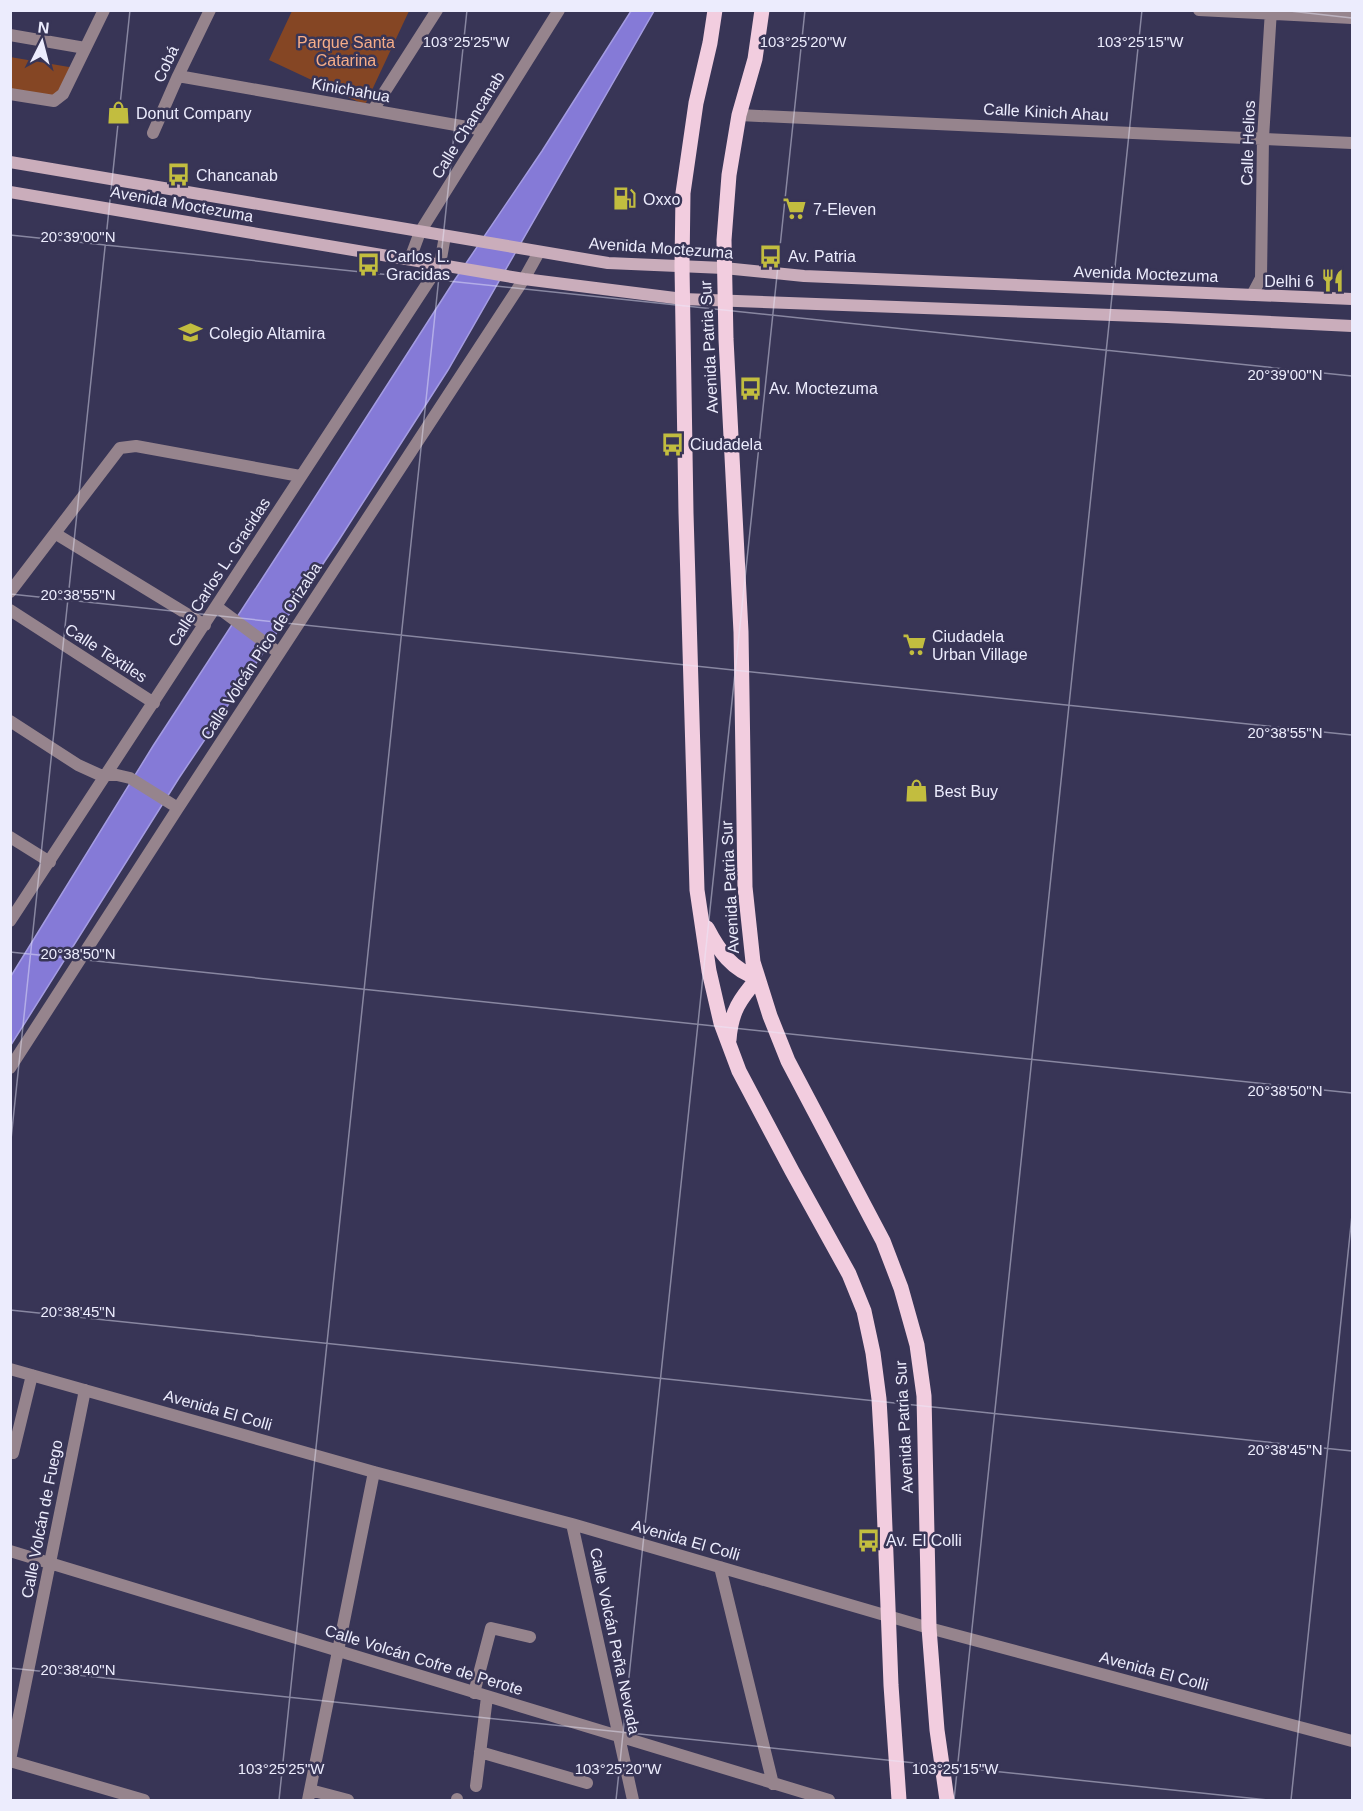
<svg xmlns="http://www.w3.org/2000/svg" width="1363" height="1811" font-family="Arial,sans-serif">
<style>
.green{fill:#854624}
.water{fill:#857ad7;stroke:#a49ce2;stroke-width:1.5}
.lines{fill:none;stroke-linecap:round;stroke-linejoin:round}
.street{stroke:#96848d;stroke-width:12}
.secondary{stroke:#caadbb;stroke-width:12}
.primary{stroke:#f2cddf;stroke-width:15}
.ticks{fill:none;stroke:#ececfd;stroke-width:1.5;stroke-opacity:0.45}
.labels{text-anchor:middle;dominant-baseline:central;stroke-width:5;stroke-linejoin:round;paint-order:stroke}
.park-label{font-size:16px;fill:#f6ad88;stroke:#383556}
.street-label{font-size:16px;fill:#ececfd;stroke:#383556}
.poi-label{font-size:16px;fill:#ececfd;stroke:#383556;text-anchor:start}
.ticks-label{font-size:15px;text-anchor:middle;fill:#ececfd;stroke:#383556;stroke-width:5;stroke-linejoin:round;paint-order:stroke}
</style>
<rect width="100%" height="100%" fill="#383556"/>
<!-- green -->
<path class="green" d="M292 11H409L365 105 269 60Z
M10 57 75 68 54 101 11 97Z"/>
<!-- water -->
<path class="water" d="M631 11H654L448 370 337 543 179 778 11 1045V976L153 746 299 522 454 281 542 151Z"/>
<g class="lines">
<!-- street -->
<path class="street" d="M1199 10 1352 18
M10 35 85 48
M178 76 484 130
M10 94 54 101 63 94 104 10
M373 110 437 10
M739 115 1352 143
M153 133 178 76 210 10
M410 259 420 232 559 10
M1252 295 1261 278 1263 138 1271 10
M56 534 205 625
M10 592 120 448 136 446 300 476
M217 607 279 653
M10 610 154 703
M10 721 78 765 100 775H117L130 778 178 808
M10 837 50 862
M10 921 440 264 445 236
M10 1068 178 808 524 279 539 252
M10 1369 374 1472 572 1524 929 1628 1352 1741
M13 1453 32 1375
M572 1524 633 1800
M10 1551 829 1800
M720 1567 773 1784
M474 1693 491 1628 530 1637
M480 1752 587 1783
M10 1760 85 1390
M10 1761 144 1800
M476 1786 487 1697
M310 1790 348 1800
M308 1800 374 1472
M457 1800V1799"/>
<!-- secondary -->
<path class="secondary" d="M10 162 608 263 724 268 804 276 1352 299
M10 192 524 279 683 299 1167 317 1352 326"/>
<!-- primary -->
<path class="primary" d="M715 10 710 43 696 103 683 193 682 266 686 513 697 890 709 971 721 1023 739 1071 792 1171 849 1274 864 1311 873 1353 879 1399 882 1451 891 1685 899 1800
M762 10 755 59 739 115 729 175 724 240 726 339 741 632 745 887 753 962 770 1016 788 1061 883 1241 901 1288 917 1345 924 1396 929 1628 937 1730 947 1800
M707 928C719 951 732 970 758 978 740 999 731 1011 729 1040"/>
</g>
<!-- ticks -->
<path class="ticks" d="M1281 10 1352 18M10 235 1352 376M10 594 1352 735M10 952 1352 1093M10 1149 130 10M10 1310 1352 1451M10 1668 1268 1800M279 1800 467 10M616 1800 805 10M954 1800 1142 10M1291 1800 1352 1215"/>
<!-- icons -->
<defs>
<symbol id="shop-bare" viewBox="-9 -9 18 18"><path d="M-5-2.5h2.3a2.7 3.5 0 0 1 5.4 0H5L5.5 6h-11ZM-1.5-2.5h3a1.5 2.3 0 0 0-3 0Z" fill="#c2bd3f" stroke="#383556" stroke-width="2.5" paint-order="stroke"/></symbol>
<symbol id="bus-bare" viewBox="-9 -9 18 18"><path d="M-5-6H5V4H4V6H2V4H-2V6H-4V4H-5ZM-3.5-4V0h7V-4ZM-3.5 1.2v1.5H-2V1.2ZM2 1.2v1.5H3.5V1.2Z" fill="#c2bd3f" stroke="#383556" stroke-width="2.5" paint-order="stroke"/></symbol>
<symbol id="fuel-bare" viewBox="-9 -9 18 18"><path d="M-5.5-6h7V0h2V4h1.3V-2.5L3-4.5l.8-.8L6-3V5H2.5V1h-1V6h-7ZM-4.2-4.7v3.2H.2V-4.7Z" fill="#c2bd3f" stroke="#383556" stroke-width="2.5" paint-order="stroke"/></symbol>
<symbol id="supermarket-bare" viewBox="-9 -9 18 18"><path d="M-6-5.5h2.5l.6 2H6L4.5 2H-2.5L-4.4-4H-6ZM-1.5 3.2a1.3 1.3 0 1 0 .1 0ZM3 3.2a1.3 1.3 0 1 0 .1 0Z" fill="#c2bd3f" stroke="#383556" stroke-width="2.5" paint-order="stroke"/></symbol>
<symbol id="restaurant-bare" viewBox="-9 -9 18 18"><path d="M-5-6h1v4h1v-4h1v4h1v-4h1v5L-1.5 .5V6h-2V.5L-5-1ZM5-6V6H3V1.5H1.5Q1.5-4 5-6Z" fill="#c2bd3f" stroke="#383556" stroke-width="2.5" paint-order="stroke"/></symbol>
<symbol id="school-bare" viewBox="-9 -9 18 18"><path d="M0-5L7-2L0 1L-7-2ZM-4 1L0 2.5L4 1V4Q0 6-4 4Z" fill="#c2bd3f" stroke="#383556" stroke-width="2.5" paint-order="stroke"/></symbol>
</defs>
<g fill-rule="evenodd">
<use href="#shop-bare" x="102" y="96" width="33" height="33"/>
<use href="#bus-bare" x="162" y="158" width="33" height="33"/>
<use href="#fuel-bare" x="608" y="182" width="33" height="33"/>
<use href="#supermarket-bare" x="778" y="192" width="33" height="33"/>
<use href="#bus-bare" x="754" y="240" width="33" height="33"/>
<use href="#bus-bare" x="352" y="248" width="33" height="33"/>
<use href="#restaurant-bare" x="1316" y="264" width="33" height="33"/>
<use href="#school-bare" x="174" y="316" width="33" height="33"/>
<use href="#bus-bare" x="734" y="372" width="33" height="33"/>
<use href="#bus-bare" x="656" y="428" width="33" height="33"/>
<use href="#supermarket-bare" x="898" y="628" width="33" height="33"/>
<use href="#shop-bare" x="900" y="774" width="33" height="33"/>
<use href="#bus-bare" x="852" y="1524" width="33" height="33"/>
</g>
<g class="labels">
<!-- park labels -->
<g class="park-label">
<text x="346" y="42">Parque Santa<tspan x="346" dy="18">Catarina</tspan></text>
</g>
<!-- street labels -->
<g class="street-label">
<text transform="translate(166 64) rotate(-65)">Cobá</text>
<text transform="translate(351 90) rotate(10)">Kinichahua</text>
<text transform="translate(1046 112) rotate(3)">Calle Kinich Ahau</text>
<text transform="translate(468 125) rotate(-58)">Calle Chancanab</text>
<text transform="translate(1248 143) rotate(-88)">Calle Helios</text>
<text transform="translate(182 204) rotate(10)">Avenida Moctezuma</text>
<text transform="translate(661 248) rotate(4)">Avenida Moctezuma</text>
<text transform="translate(1146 274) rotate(2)">Avenida Moctezuma</text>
<text transform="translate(709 347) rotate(-93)">Avenida Patria Sur</text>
<text transform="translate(219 572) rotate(-57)">Calle Carlos L. Gracidas</text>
<text transform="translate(261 651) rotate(-57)">Calle Volcán Pico de Orizaba</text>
<text transform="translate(106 653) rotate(33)">Calle Textiles</text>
<text transform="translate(730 887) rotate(-93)">Avenida Patria Sur</text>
<text transform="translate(218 1410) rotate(16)">Avenida El Colli</text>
<text transform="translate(904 1427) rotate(-93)">Avenida Patria Sur</text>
<text transform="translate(42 1519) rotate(-79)">Calle Volcán de Fuego</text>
<text transform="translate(686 1540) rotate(16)">Avenida El Colli</text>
<text transform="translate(615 1641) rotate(78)">Calle Volcán Peña Nevada</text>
<text transform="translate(424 1660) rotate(17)">Calle Volcán Cofre de Perote</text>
<text transform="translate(1154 1671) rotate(15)">Avenida El Colli</text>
</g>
<!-- poi labels -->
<g class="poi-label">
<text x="136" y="113">Donut Company</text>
<text x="196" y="175">Chancanab</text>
<text x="643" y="199">Oxxo</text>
<text x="813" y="209">7-Eleven</text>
<text x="386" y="256">Carlos L.<tspan x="386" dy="18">Gracidas</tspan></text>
<text x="788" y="256">Av. Patria</text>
<text x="1314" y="281" text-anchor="end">Delhi 6</text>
<text x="209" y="333">Colegio Altamira</text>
<text x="769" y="388">Av. Moctezuma</text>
<text x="690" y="444">Ciudadela</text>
<text x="932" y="636">Ciudadela<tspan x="932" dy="18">Urban Village</tspan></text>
<text x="934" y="791">Best Buy</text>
<text x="886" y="1540">Av. El Colli</text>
</g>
</g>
<g class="ticks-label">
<text x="466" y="47">103°25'25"W</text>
<text x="803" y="47">103°25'20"W</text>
<text x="1140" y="47">103°25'15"W</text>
<text x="78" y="242">20°39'00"N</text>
<text x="1285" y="380">20°39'00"N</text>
<text x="78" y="600">20°38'55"N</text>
<text x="1285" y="738">20°38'55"N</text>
<text x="78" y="959">20°38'50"N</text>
<text x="1285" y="1096">20°38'50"N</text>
<text x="78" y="1317">20°38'45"N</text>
<text x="1285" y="1455">20°38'45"N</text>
<text x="78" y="1675">20°38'40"N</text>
<text x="281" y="1774">103°25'25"W</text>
<text x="618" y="1774">103°25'20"W</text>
<text x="955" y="1774">103°25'15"W</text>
</g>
<!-- border -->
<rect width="1363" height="1811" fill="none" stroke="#ececfd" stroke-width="24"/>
<!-- north arrow -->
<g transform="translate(42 42) rotate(6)" stroke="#383556" stroke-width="4.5" paint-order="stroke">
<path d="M0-4.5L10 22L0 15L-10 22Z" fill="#ececfd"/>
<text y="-9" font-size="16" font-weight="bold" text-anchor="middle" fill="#ececfd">N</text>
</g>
</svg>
